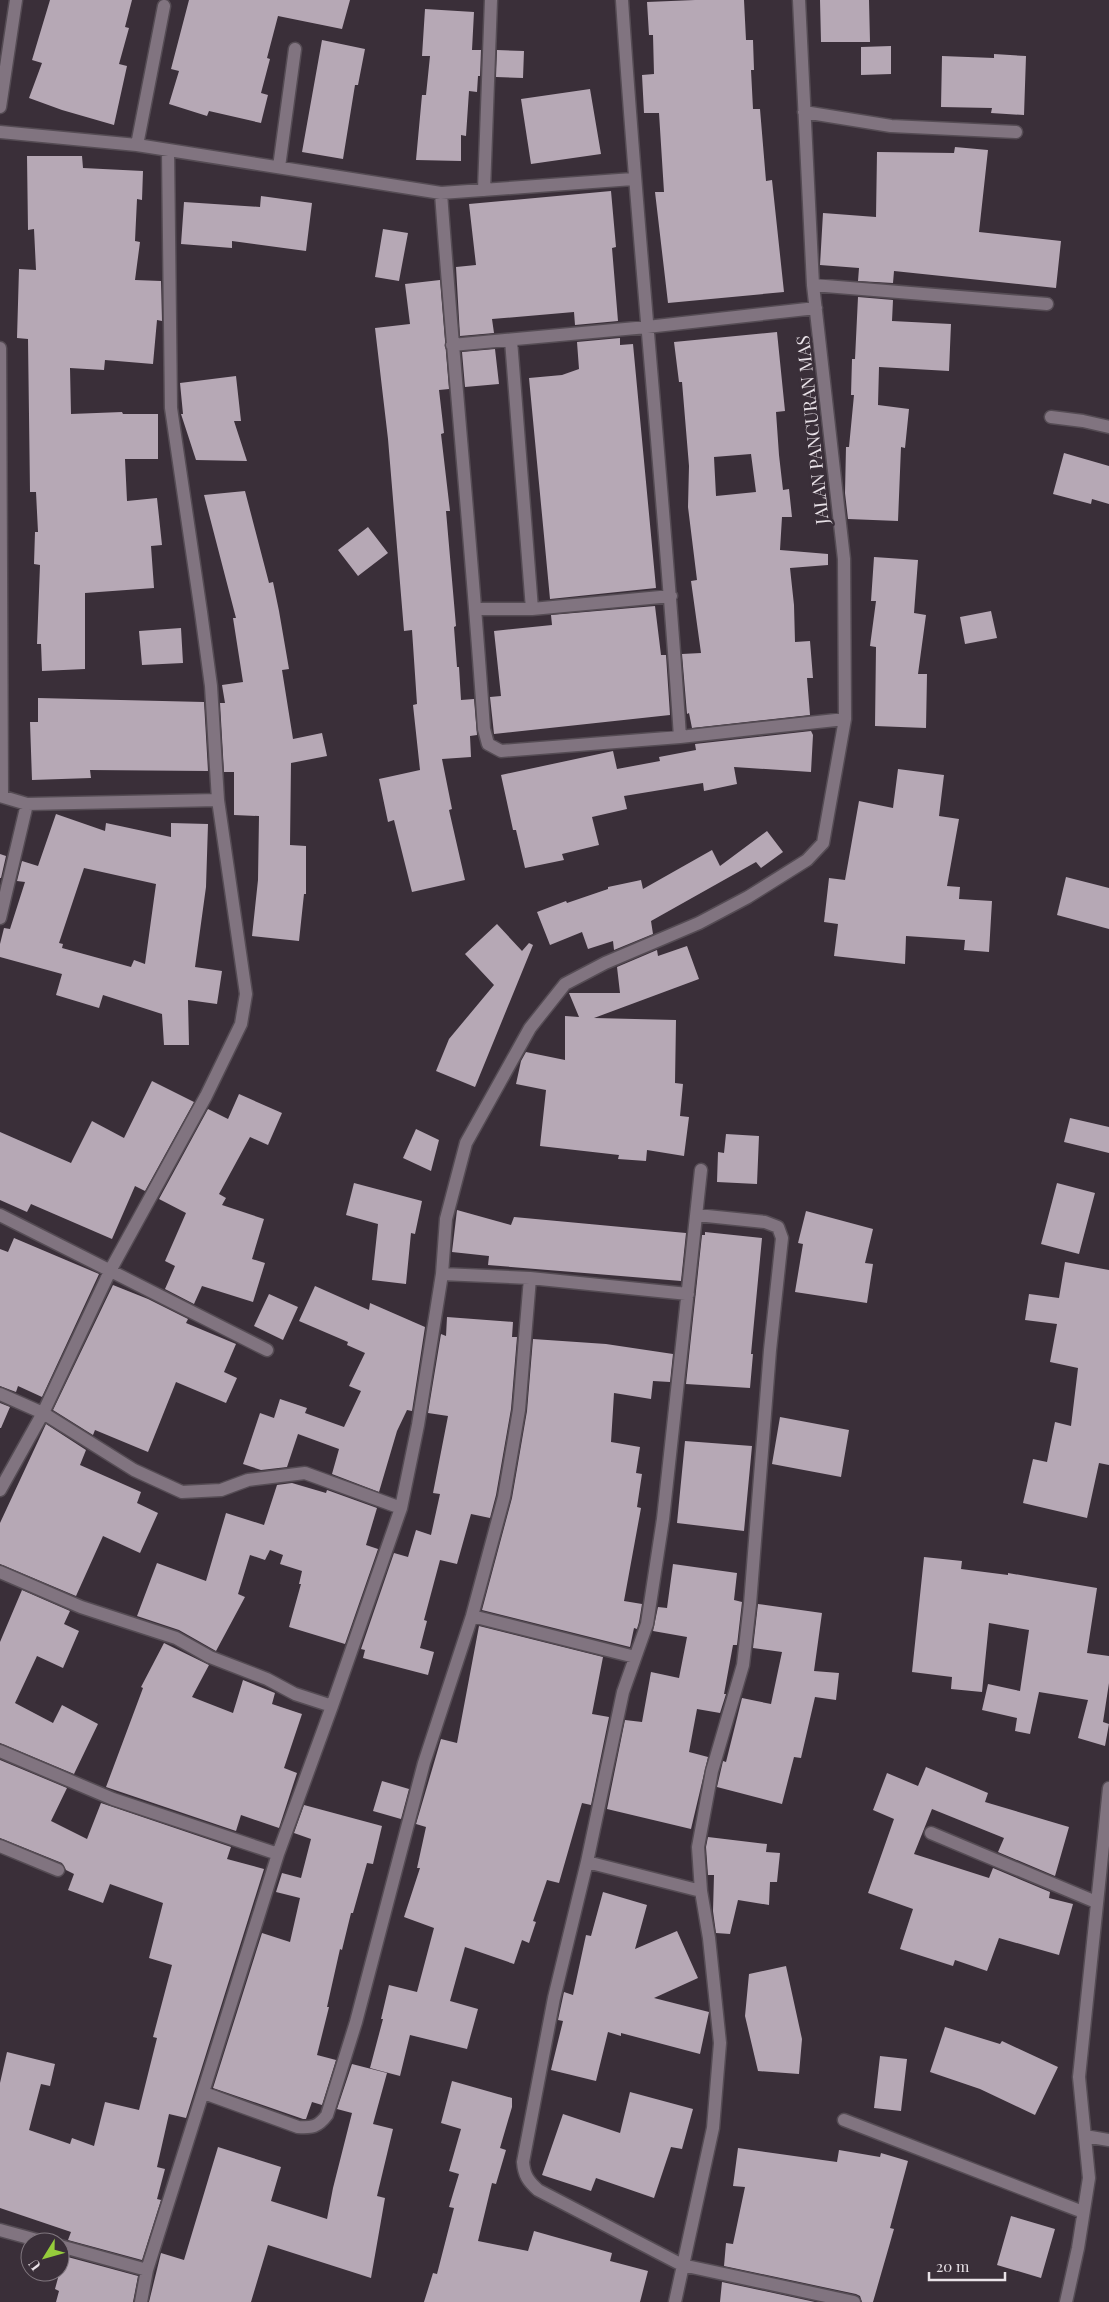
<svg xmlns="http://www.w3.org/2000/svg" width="1109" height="2302" font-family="'Playfair Display',serif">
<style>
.building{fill:#b6a8b5;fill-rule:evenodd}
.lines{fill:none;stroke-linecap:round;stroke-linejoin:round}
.minor-casing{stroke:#554c54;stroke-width:15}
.minor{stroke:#817480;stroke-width:12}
.labels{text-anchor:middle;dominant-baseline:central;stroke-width:5;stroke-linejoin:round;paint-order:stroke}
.street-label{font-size:18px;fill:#e9e2e8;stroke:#3a2f39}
</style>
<rect width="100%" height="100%" fill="#3a2f39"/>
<!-- building -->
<path class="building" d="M50 0H132L125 27 129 28 119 64 127 66 114 125 62 110 29 98 42 63 32 60Z
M189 0H350L342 29 278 16 267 58 270 59 261 93 268 95 261 123 209 111 207 116 169 104 179 71 171 69Z
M695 0H744L746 40H753L754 70H751L753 109H760L766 181 772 180 784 292 668 303 655 192H664L659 113H644L642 75 654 74 653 35H649L647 2Z
M820 0H869L870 42H821Z
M425 9 474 12 472 50H481L480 76H478L477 92 469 91 466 136 461 135V161L416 160 422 95H426L430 56H422Z
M322 40 365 49 358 85H355L343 159 302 152Z
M891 46V74L861 75V47Z
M497 50 524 51 523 78 496 77Z
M994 54 1026 56 1024 115 991 113 992 108 941 107 942 56 994 58Z
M590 89 601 154 531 164 521 99Z
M955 147 988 150 979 232 1061 241 1056 288 894 271 893 283 858 281 859 268 820 265 823 213 876 217 877 152 954 153Z
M27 156H82L83 168 143 171 142 200 137 199 135 241 140 242 135 280 161 281 162 321 157 320 153 364 105 360 104 370 70 368 71 414 122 412 123 414H158V459H125L127 501 157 498 162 545 151 546 154 588 85 593V669L42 671 41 644H37L40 565 34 564 35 532H38L36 492H30L28 339 17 338 19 269 36 270 34 229 28 230Z
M611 191 616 247 612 248 618 321 575 325 574 312 492 319 494 333 460 336 456 267 476 265 469 204Z
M261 196 312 203 306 251 232 241V248L181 244 184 202 260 207Z
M383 229 408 233 399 281 375 277Z
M440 280 449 389 439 390 444 433 441 434 450 511H446L456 626 454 627 457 667H459L461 700 474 699 477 735 470 736 471 757 442 759 452 809 449 810 465 880 412 892 394 820 388 822 379 779 420 770 413 705 417 704 412 630 404 631 388 439 375 328 410 324 405 284Z
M858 297 893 300 892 321 951 324 949 371 879 367 878 405 909 409 905 448 901 447 898 521 848 519 845 493 846 447H849L854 395H851L852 359H855Z
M777 332 785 411 776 412 779 455 783 490 789 489 792 517H782L780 550 828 554V565L790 568 794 605 795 642 810 641 813 678H807L810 715 692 728 689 713 687 714 682 654 701 653 691 581 697 580 688 507 689 466 682 382H679L674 342ZM751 454 756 492 716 496 714 457Z
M620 338V345L633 344 656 588 550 599 529 378 562 375 579 369 577 342Z
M495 349 499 384 465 387 462 352Z
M236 376 241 421H234L247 461 196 460 181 414H183L180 383Z
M1064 453 1109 466V504L1092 499 1091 504 1053 494Z
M245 491 269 583 273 582 279 611 289 669 282 670 293 739 322 733 327 756 291 763 290 845 306 846V894H304L299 941 252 936 258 880 259 816 234 815V772H224L220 703H225L222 685 243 682 233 618H236L204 495Z
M368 527 388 553 358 576 338 550Z
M874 557 918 560 914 613 926 615 918 674H927L926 728 875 726 876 647 870 646 876 601H871Z
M655 606 661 655H666L670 715 494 734 490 697 501 696 494 631 552 625 551 615Z
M991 611 997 638 965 644 960 617Z
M181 628 183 663 142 665 139 631Z
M38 698 204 702 208 771 90 770 91 778 32 780 30 722H38Z
M811 731 813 735 811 772 734 767 737 784 704 791 703 783 624 796 627 809 592 817 599 845 562 854 564 860 525 868 516 830H513L501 775 613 751 617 769 660 761 659 757 696 750 695 744Z
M898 769 944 775 939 816 959 819 947 886 960 887 959 899 992 901 989 952 964 950 965 940 906 936 905 964 834 956 838 924 824 922 829 878 845 880 859 801 893 808Z
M56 814 105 831 106 823 171 837V823L208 824 206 887 195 967 222 971 217 1004 188 1000 189 1045H164L162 1014 103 995 99 1008 56 995 62 974 0 957V944L4 928 10 929 25 882 17 881 22 861 38 866ZM84 868 156 884 145 964 134 960 131 967 62 948 63 944 59 943Z
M767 831 783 852 761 868 756 862 651 921 653 934 614 950 613 941 588 949 582 932 550 945 537 912 566 901 567 903 608 889V887L641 880 643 889 712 850 720 866Z
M0 854 6 856 1 878H0Z
M1066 877 1109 888V929L1057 915Z
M497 924 522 951 529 943 533 945 475 1087 436 1071 449 1039 494 985 465 954Z
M687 946 699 979 594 1018 676 1020 675 1083 683 1084 680 1116 689 1117 684 1156 647 1150 646 1161 618 1159 619 1155 540 1146 546 1090 516 1084 521 1061 526 1052 565 1060V1016L579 1017 569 993H620L617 967 657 950 658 956Z
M152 1081 194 1102 145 1191 135 1186 112 1239 31 1204 27 1212 0 1200V1132L71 1163 92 1121 124 1138Z
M239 1094 282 1113 268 1145 250 1137 219 1194 226 1198 222 1205 264 1219 252 1259 265 1263 253 1302 202 1286 194 1304 165 1289 175 1266 165 1261 186 1213 159 1199 208 1109 228 1119Z
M1070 1118 1109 1127V1153L1064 1142Z
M416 1129 439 1140 431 1171 403 1158Z
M726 1134 759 1136 757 1184 717 1182 718 1152 724 1153Z
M354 1183 422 1201 415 1234 411 1233 406 1284 372 1280 378 1224 346 1215Z
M1057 1183 1095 1193 1079 1254 1041 1244Z
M457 1210 511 1225 514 1217 686 1233 681 1281 488 1265 489 1256 452 1252Z
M806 1211 873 1229 865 1263 873 1264 867 1303 795 1292 803 1244 798 1243Z
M705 1232 762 1238 751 1354H753L750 1388 686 1384 702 1235H705Z
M14 1238 99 1274 42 1397 18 1386 16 1392 0 1386V1249L8 1252Z
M1065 1262 1109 1270V1465L1099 1463 1087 1518 1023 1503 1033 1459 1047 1462 1055 1422 1071 1426 1078 1368 1050 1362 1057 1324 1025 1320 1029 1294 1059 1298Z
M113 1285 148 1299 188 1319 186 1323 236 1344 224 1372 237 1378 226 1403 176 1382 148 1452 95 1430 93 1435 53 1410Z
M315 1286 369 1310 370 1303 425 1327 412 1411 407 1410 397 1431 379 1492 332 1474 339 1449 298 1434 287 1467 261 1470 243 1464 260 1413 274 1418 280 1399 307 1408 305 1413 344 1427 361 1391 349 1386 365 1353 347 1345 348 1342 299 1321Z
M269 1294 298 1307 283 1340 254 1326Z
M447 1317 513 1322 512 1337H517L511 1409 496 1495 490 1518 471 1514 457 1564 440 1560 424 1620 427 1621 420 1648 434 1652 428 1675 363 1658 365 1650 361 1649 394 1553 408 1557 416 1530 431 1535 440 1494 433 1493 448 1416 428 1413 441 1334 446 1336Z
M533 1339 606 1344 673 1354 670 1382 653 1381 651 1399 614 1393 611 1442 640 1447 636 1473 642 1474 637 1507 641 1508 624 1601 642 1604 639 1622 637 1629 634 1628 630 1647 482 1610 512 1498 527 1411Z
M0 1403 10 1407 1 1428H0Z
M780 1417 849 1430 841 1477 772 1464Z
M46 1424 86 1450 80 1465 141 1492 137 1503 158 1513 140 1553 103 1536 76 1596 0 1564V1523Z
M685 1441 752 1446 744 1531 677 1523Z
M292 1483 326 1493 327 1490 377 1508 366 1545 378 1549 345 1644 289 1627 301 1584H299L302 1571 280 1564 283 1555 270 1550 265 1560 250 1555 238 1594 245 1597 216 1651 179 1630 137 1616 157 1563 206 1581 226 1513 264 1525 277 1485Z
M924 1557 962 1561 961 1569 1008 1575V1573L1097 1588 1087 1653 1109 1656V1683L1103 1722 1109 1724 1105 1746 1078 1738 1088 1700 1039 1692 1030 1734 1015 1731 1017 1718 982 1710 988 1684 1020 1691 1029 1630 989 1623 982 1692 951 1689 952 1677 912 1672Z
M673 1564 737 1573 734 1600 742 1602 737 1645H733L724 1694H726L720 1713 697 1709 689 1752 708 1757 691 1829 607 1809 625 1720 642 1722 651 1672 679 1678 687 1637 653 1631 658 1607 667 1608Z
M22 1590 70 1611 64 1624 79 1631 63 1668 37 1656 15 1703 53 1723 62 1705 98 1724 74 1774 0 1743V1642Z
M758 1604 822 1613 814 1671 839 1673 836 1700 815 1697 801 1758 794 1757 782 1804 717 1787 723 1761 726 1762 742 1698 771 1704 782 1652 753 1648Z
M479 1626 603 1657 592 1714 609 1717 591 1805 582 1803 559 1883 547 1880 533 1921 536 1922 529 1943 522 1940 514 1964 465 1947 450 2001 478 2009 467 2049 410 2035 400 2076 370 2068 383 2019H381L389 1985 417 1992 434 1928 404 1917 420 1868H417L426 1827 416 1824 441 1739 457 1743Z
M164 1643 209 1665 192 1697 233 1713 243 1680 275 1693 272 1704 302 1714 284 1768 297 1773 279 1828 241 1815 236 1831 106 1787 143 1688 141 1687Z
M0 1760 67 1788 51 1821 87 1839 101 1803 231 1847 227 1859 264 1869 186 2118 169 2114 157 2167 165 2169 157 2199 161 2200 142 2260 68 2240 71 2232 0 2208V2083L7 2052 55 2064 50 2086 41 2084 29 2130 70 2144 72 2138 94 2146 105 2102 139 2110 157 2038 153 2037 172 1965 149 1958 163 1903 110 1884 103 1903 68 1890 74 1874 66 1870 62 1863 0 1838Z
M926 1767 988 1793 985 1802 1069 1827 1055 1876 998 1852 1004 1838 932 1809 914 1854 989 1878 993 1868 1050 1892 1049 1898 1073 1904 1059 1955 999 1938 987 1971 955 1960 953 1966 900 1949 913 1909 868 1893 894 1819 873 1810 887 1773 918 1786Z
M382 1781 409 1789 401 1819 373 1811Z
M304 1805 382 1826 373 1864 367 1863 353 1913H351L342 1950 340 1949 327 2007H329L317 2055 336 2060 322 2105 312 2102 306 2119H303L213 2088 262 1933 290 1942 300 1898 276 1892 282 1873 301 1878 311 1839 294 1833Z
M708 1837 767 1844 766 1852 780 1853 777 1882H770L769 1905 738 1900 730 1934 716 1933 713 1911 714 1875H708L706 1847Z
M603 1892 647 1905 635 1949 677 1931 698 1978 654 1998 709 2012 700 2054 621 2033V2036L608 2032 596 2081 551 2070 563 2021 558 2020 564 1992 573 1995 586 1935 591 1936Z
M786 1966 802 2039 799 2074 758 2071 745 2016 749 1974Z
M945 2027 1000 2044 1002 2041 1058 2067 1035 2115 980 2089 930 2072Z
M880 2056 907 2059 901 2111 874 2108Z
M352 2064 387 2073 373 2124 393 2129 377 2196 385 2198 371 2278 268 2245 251 2302H149L161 2253 184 2260 218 2147 281 2167 271 2201 327 2219 333 2188 352 2113 337 2109Z
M452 2081 512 2098V2107L500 2148 506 2150 496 2184 492 2183 478 2241 528 2251 534 2231 612 2253 610 2261 648 2271 640 2302H424L433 2273 437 2274 454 2208 449 2207 459 2174 449 2171 461 2129 441 2123Z
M630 2092 693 2109 682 2149 671 2147 654 2198 596 2178 591 2191 542 2175 563 2114 620 2133Z
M738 2148 837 2162 839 2150 880 2157 881 2153 908 2161 890 2228 894 2229 873 2302H862L860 2296 856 2294 724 2266 726 2243 733 2244 745 2187 733 2186Z
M1011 2216 1055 2229 1041 2278 997 2265Z
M64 2256 138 2276 133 2302H56L59 2291 55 2289Z
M722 2282 815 2302H720Z"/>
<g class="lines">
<defs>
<path id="minor" d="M622 0C638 246 664 491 680 737
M0 107 16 0
M804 112 891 126 1016 132
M0 132 137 145 441 193 633 179
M137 145 164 6
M279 167 295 49
M484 190 491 0
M441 193C454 372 472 550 484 729L488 744 501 751 680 737 845 719
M813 285 1047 304
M511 340 532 609
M452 345 647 327 816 308
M0 348 2 796
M1051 417 1083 421 1109 427
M476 609H532L671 596
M0 796 27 804 218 800
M0 918 27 804
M0 1215 267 1350
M442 1274 530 1278 688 1294
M0 1394 43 1413 134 1470 182 1492 221 1490 248 1480 305 1473 401 1508
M0 1490 43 1413 111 1269 206 1096 241 1024 246 994 218 800 211 686 201 612 171 408 168 150
M0 1572 81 1607 176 1638 210 1657 267 1679 295 1694 332 1706
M472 1616 635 1657
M0 1751 113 1799 278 1854
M931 1833 1096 1902
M0 1846 58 1870
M587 1862 623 1692 647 1624 663 1519 701 1170
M701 1891 587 1862 554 1998 523 2162C524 2175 528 2181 538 2190L682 2265 854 2302
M204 2093 298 2127C312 2128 318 2127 327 2115L356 2022 424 1763 472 1616 504 1497 519 1410 530 1278
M844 2120 1083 2212
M1085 2136 1109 2140
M0 2230 44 2242
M60 2246 147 2270
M141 2302 147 2270 278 1854 332 1706 401 1508 418 1425 442 1274 446 1219 466 1143 530 1028 565 984 605 963 699 923 748 897 807 860 823 843 845 719 844 559 813 285 799 0
M675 2302 713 2128 720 2043 709 1938 701 1891 698 1847 712 1771 743 1665 750 1604 770 1350 782 1238 778 1227 765 1222 697 1215
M1066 2302 1078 2248 1089 2178 1079 2077 1109 1788"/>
</defs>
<!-- minor casing -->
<use href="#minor" class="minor-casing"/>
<!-- minor -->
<use href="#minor" class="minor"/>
</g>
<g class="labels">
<!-- street labels -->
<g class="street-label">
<text transform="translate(812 430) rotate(-96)">JALAN PANCURAN MAS</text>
</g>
</g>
<!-- north arrow -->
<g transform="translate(45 2257) rotate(233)"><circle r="24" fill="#3a2f39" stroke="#80777f"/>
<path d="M0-4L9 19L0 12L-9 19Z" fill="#95cc3b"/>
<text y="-8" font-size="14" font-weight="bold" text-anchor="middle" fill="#e9e2e8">U</text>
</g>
<!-- scale -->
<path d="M929 2272v8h76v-8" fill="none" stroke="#e9e2e8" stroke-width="2.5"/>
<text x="936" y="2272" font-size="15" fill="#e9e2e8" stroke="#3a2f39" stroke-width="4" paint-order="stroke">20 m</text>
</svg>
